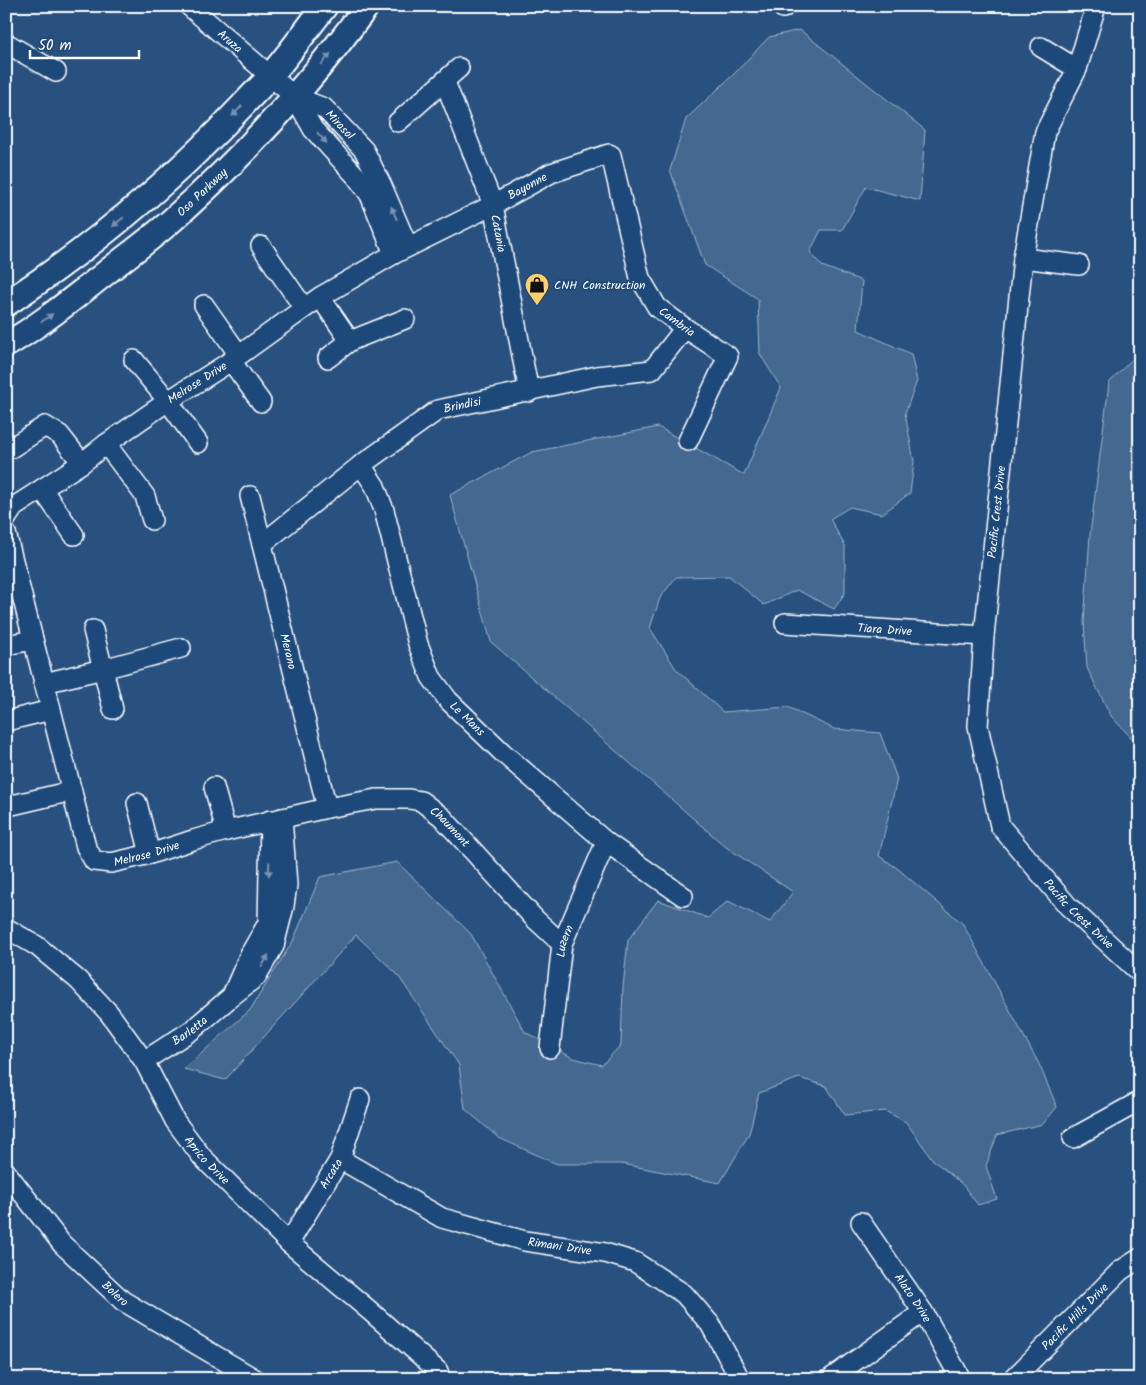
<svg xmlns="http://www.w3.org/2000/svg" width="1146" height="1385" font-family="Kalam,sans-serif">
<style>
.green{fill:#446890;stroke:#a2b4c8}
.lines{fill:none;stroke-linecap:round;stroke-linejoin:round}
.minor-casing{stroke:#fff;stroke-width:22}
.major-casing{stroke:#fff;stroke-width:28}
.minor{stroke:#1f4a7a;stroke-width:19}
.major{stroke:#1f4a7a;stroke-width:24}
.oneway{fill:#7992af}
.labels{text-anchor:middle;dominant-baseline:central;stroke-width:4;stroke-linejoin:round;paint-order:stroke}
.street-label{font-size:12px;fill:#fff;stroke:#1f4a7a}
.poi-label{font-size:12px;fill:#fff;stroke:#1f4a7a;text-anchor:start}
</style>
<rect width="100%" height="100%" fill="#28517f"/>
<filter id="ink" filterUnits="userSpaceOnUse"><feTurbulence type="fractalNoise" baseFrequency=".02" numOctaves="2"/><feDisplacementMap in="SourceGraphic" scale="10" xChannelSelector="R" yChannelSelector="G"/><feConvolveMatrix kernelMatrix="1 2 1 2 8 2 1 2 1" color-interpolation-filters="sRGB"/></filter>
<g filter="url(#ink)">
<!-- green -->
<path class="green" d="M800 30 925 130 920 201 866 187 842 230H821L810 252 822 266 862 281 858 330 911 354 917 381 905 413 914 462 910 493 882 514 850 507 830 519 845 546V593L834 609 797 590 764 605 729 576 676 577 660 598 650 628 676 669 723 712 788 707 834 729 880 733 897 779 879 856 897 868 963 924 1039 1064 1057 1107 1043 1124 997 1135 986 1166 997 1199 978 1205 963 1185 933 1160 906 1122 885 1111 845 1115 826 1086 799 1078 759 1093 749 1134 720 1183 622 1164H557L499 1138 465 1109 459 1065 397 974 356 935 225 1080 184 1069 250 1010 293 941 320 877 397 862 471 934 525 1032 573 1058 602 1065 621 1045 623 987 628 940 658 900 708 918 728 901 770 922 793 892 726 847 491 642 450 495 532 452 658 427 744 475 781 388 760 354 758 299 705 265 670 170 686 119 735 73 769 37Z
M1140 351V747L1111 716 1087 668 1084 622 1090 535 1109 383Z"/>
<g class="lines">
<defs>
<g id="minor">
<path id="s1" d="M189 6 295 97 313 129 356 176 370 195 394 254"/>
<path id="s2" d="M1096 6 1077 69 1045 132 1023 258 984 636 978 726 1000 826 1068 906 1140 973"/>
<path d="M783 8 784 6"/>
<path d="M6 43 56 72"/>
<path d="M1041 47 1077 69"/>
<path id="s3" d="M445 82 493 205 529 392"/>
<path id="s4" d="M295 97 324 108 364 150 382 186 408 247"/>
<path d="M398 122 459 68"/>
<path d="M261 246 304 308"/>
<path d="M1023 258 1079 265"/>
<path d="M320 297 350 341 405 319"/>
<path d="M204 305 239 355"/>
<path d="M328 358 350 341"/>
<path d="M134 360 168 401 198 443"/>
<path d="M231 361 261 402"/>
<path d="M106 444 145 496 152 520"/>
<path d="M11 448 45 426 60 435 82 463"/>
<path id="s5" d="M361 465 375 486 384 510 418 644 431 677 448 700 503 753 606 842 683 896"/>
<path d="M42 489 74 535"/>
<path id="s6" d="M250 496 327 808"/>
<path id="s7" d="M6 519 14 507 82 463 106 444 168 401 231 361 320 297 394 254 493 205 551 173 609 154 611 155 640 278 657 307 685 328 728 356 688 441"/>
<path id="s8" d="M6 533 86 847 94 861 111 863 150 854 193 840 226 831 327 808 376 799H409L421 801 442 817 535 919 562 944"/>
<path id="s9" d="M262 544 361 465 438 410 597 376 652 370 685 328"/>
<path id="s10" d="M785 623 984 636"/>
<path d="M93 630 113 709"/>
<path d="M6 645 33 640"/>
<path d="M44 683 103 669 181 648"/>
<path d="M6 721 51 710"/>
<path d="M214 787 226 831"/>
<path d="M137 803 150 854"/>
<path d="M8 806 72 791"/>
<path id="s11" d="M6 928 37 946 78 980 109 1013 144 1061 175 1121 202 1157 289 1243 370 1311 438 1371 440 1379"/>
<path d="M233 993 250 954 268 923 270 820"/>
<path id="s12" d="M550 1048 562 944 606 842"/>
<path id="s13" d="M144 1061 192 1030 232 996 256 977 274 946 284 906 287 885 282 818"/>
<path d="M1073 1138 1140 1101"/>
<path id="s14" d="M340 1159 442 1218 525 1241 605 1253 635 1262 684 1294 710 1324 740 1379"/>
<path id="s15" d="M6 1172 62 1244 123 1301 255 1379"/>
<path id="s16" d="M861 1222 923 1312 961 1379"/>
<path id="s17" d="M289 1243 340 1159 360 1099"/>
<path d="M830 1379 923 1312"/>
<path id="s18" d="M1013 1379 1120 1271 1140 1258"/>
</g>
<g id="major">
<path d="M6 304C92 247 172 181 242 106 251 96 262 86 271 75 290 53 307 29 325 6"/>
<path id="s19" d="M6 345C40 325 71 300 102 276 124 258 148 241 170 222 243 157 309 85 367 6"/>
</g>
</defs>
<!-- minor casing -->
<use href="#minor" class="minor-casing"/>
<!-- major casing -->
<use href="#major" class="major-casing"/>
<!-- minor -->
<use href="#minor" class="minor"/>
<!-- major -->
<use href="#major" class="major"/>
</g>
<!-- one-way arrows -->
<defs><path id="oneway-solid" d="M-6-.8H1V-3.2L6.5 0L1 3.2V.8H-6Z" transform="scale(1.25)"/></defs>
<g class="oneway">
<use href="#oneway-solid" transform="translate(326 59) rotate(-51)"/>
<use href="#oneway-solid" transform="translate(237 111) rotate(133)"/>
<use href="#oneway-solid" transform="translate(322 138) rotate(48)"/>
<use href="#oneway-solid" transform="translate(394 213) rotate(-113)"/>
<use href="#oneway-solid" transform="translate(118 222) rotate(140)"/>
<use href="#oneway-solid" transform="translate(47 318) rotate(-35)"/>
<use href="#oneway-solid" transform="translate(269 869) rotate(92)"/>
<use href="#oneway-solid" transform="translate(265 961) rotate(-60)"/>
</g>
</g>
<!-- icons -->
<defs>
<symbol id="shop-pin" viewBox="-11 -11 22 30"><path d="M0 17L-7.5 6A9.5 9.5 0 1 1 7.5 6Z" fill="#ffd166" stroke="#1f4a7a"/><path d="M-5-2.5h2.3a2.7 3.5 0 0 1 5.4 0H5L5.5 6h-11ZM-1.5-2.5h3a1.5 2.3 0 0 0-3 0Z" fill="#111"/></symbol>
</defs>
<g fill-rule="evenodd">
<use href="#shop-pin" x="523" y="271" width="28" height="38"/>
</g>
<g class="labels">
<!-- street labels -->
<g class="street-label">
<text stroke="none"><textPath href="#s1" startOffset="54">Aruza</textPath></text>
<text stroke="none"><textPath href="#s4" startOffset="54">Mirasol</textPath></text>
<text stroke="none"><textPath href="#s7" startOffset="621">Bayonne</textPath></text>
<text stroke="none"><textPath href="#s19" startOffset="249">Oso Parkway</textPath></text>
<text stroke="none"><textPath href="#s3" startOffset="161">Catania</textPath></text>
<text stroke="none"><textPath href="#s7" startOffset="896">Cambria</textPath></text>
<text stroke="none"><textPath href="#s7" startOffset="236">Melrose Drive</textPath></text>
<text stroke="none"><textPath href="#s9" startOffset="246">Brindisi</textPath></text>
<text transform="translate(997 512) rotate(-84)">Pacific Crest Drive</text>
<text stroke="none"><textPath href="#s10" startOffset="100">Tiara Drive</textPath></text>
<text stroke="none"><textPath href="#s6" startOffset="160">Merano</textPath></text>
<text stroke="none"><textPath href="#s5" startOffset="280">Le Mans</textPath></text>
<text stroke="none"><textPath href="#s8" startOffset="714">Chaumont</textPath></text>
<text stroke="none"><textPath href="#s8" startOffset="394">Melrose Drive</textPath></text>
<text stroke="none"><textPath href="#s2" startOffset="955">Pacific Crest Drive</textPath></text>
<text stroke="none"><textPath href="#s12" startOffset="108">Luzern</textPath></text>
<text stroke="none"><textPath href="#s13" startOffset="55">Barletta</textPath></text>
<text stroke="none"><textPath href="#s11" startOffset="312">Aprico Drive</textPath></text>
<text stroke="none"><textPath href="#s17" startOffset="81">Arcata</textPath></text>
<text stroke="none"><textPath href="#s14" startOffset="239">Rimani Drive</textPath></text>
<text stroke="none"><textPath href="#s15" startOffset="164">Bolero</textPath></text>
<text stroke="none"><textPath href="#s16" startOffset="92">Alato Drive</textPath></text>
<text stroke="none"><textPath href="#s18" startOffset="88">Pacific Hills Drive</textPath></text>
</g>
<!-- poi labels -->
<g class="poi-label">
<text x="554" y="285">CNH Construction</text>
</g>
</g>
<!-- margin -->
<rect width="1146" height="1385" fill="none" stroke="#1f4a7a" stroke-width="25"/>
<rect x="12" y="12" width="1121" height="1360" fill="none" stroke="#fff" stroke-width="2" filter="url(#ink)"/>
<!-- scale -->
<path d="M30 50v8h109v-8" fill="none" stroke="#ffffff" stroke-width="2.5"/>
<text x="38" y="50" font-size="15" fill="#ffffff" stroke="#1f4a7a" stroke-width="4" paint-order="stroke">50 m</text>
</svg>
